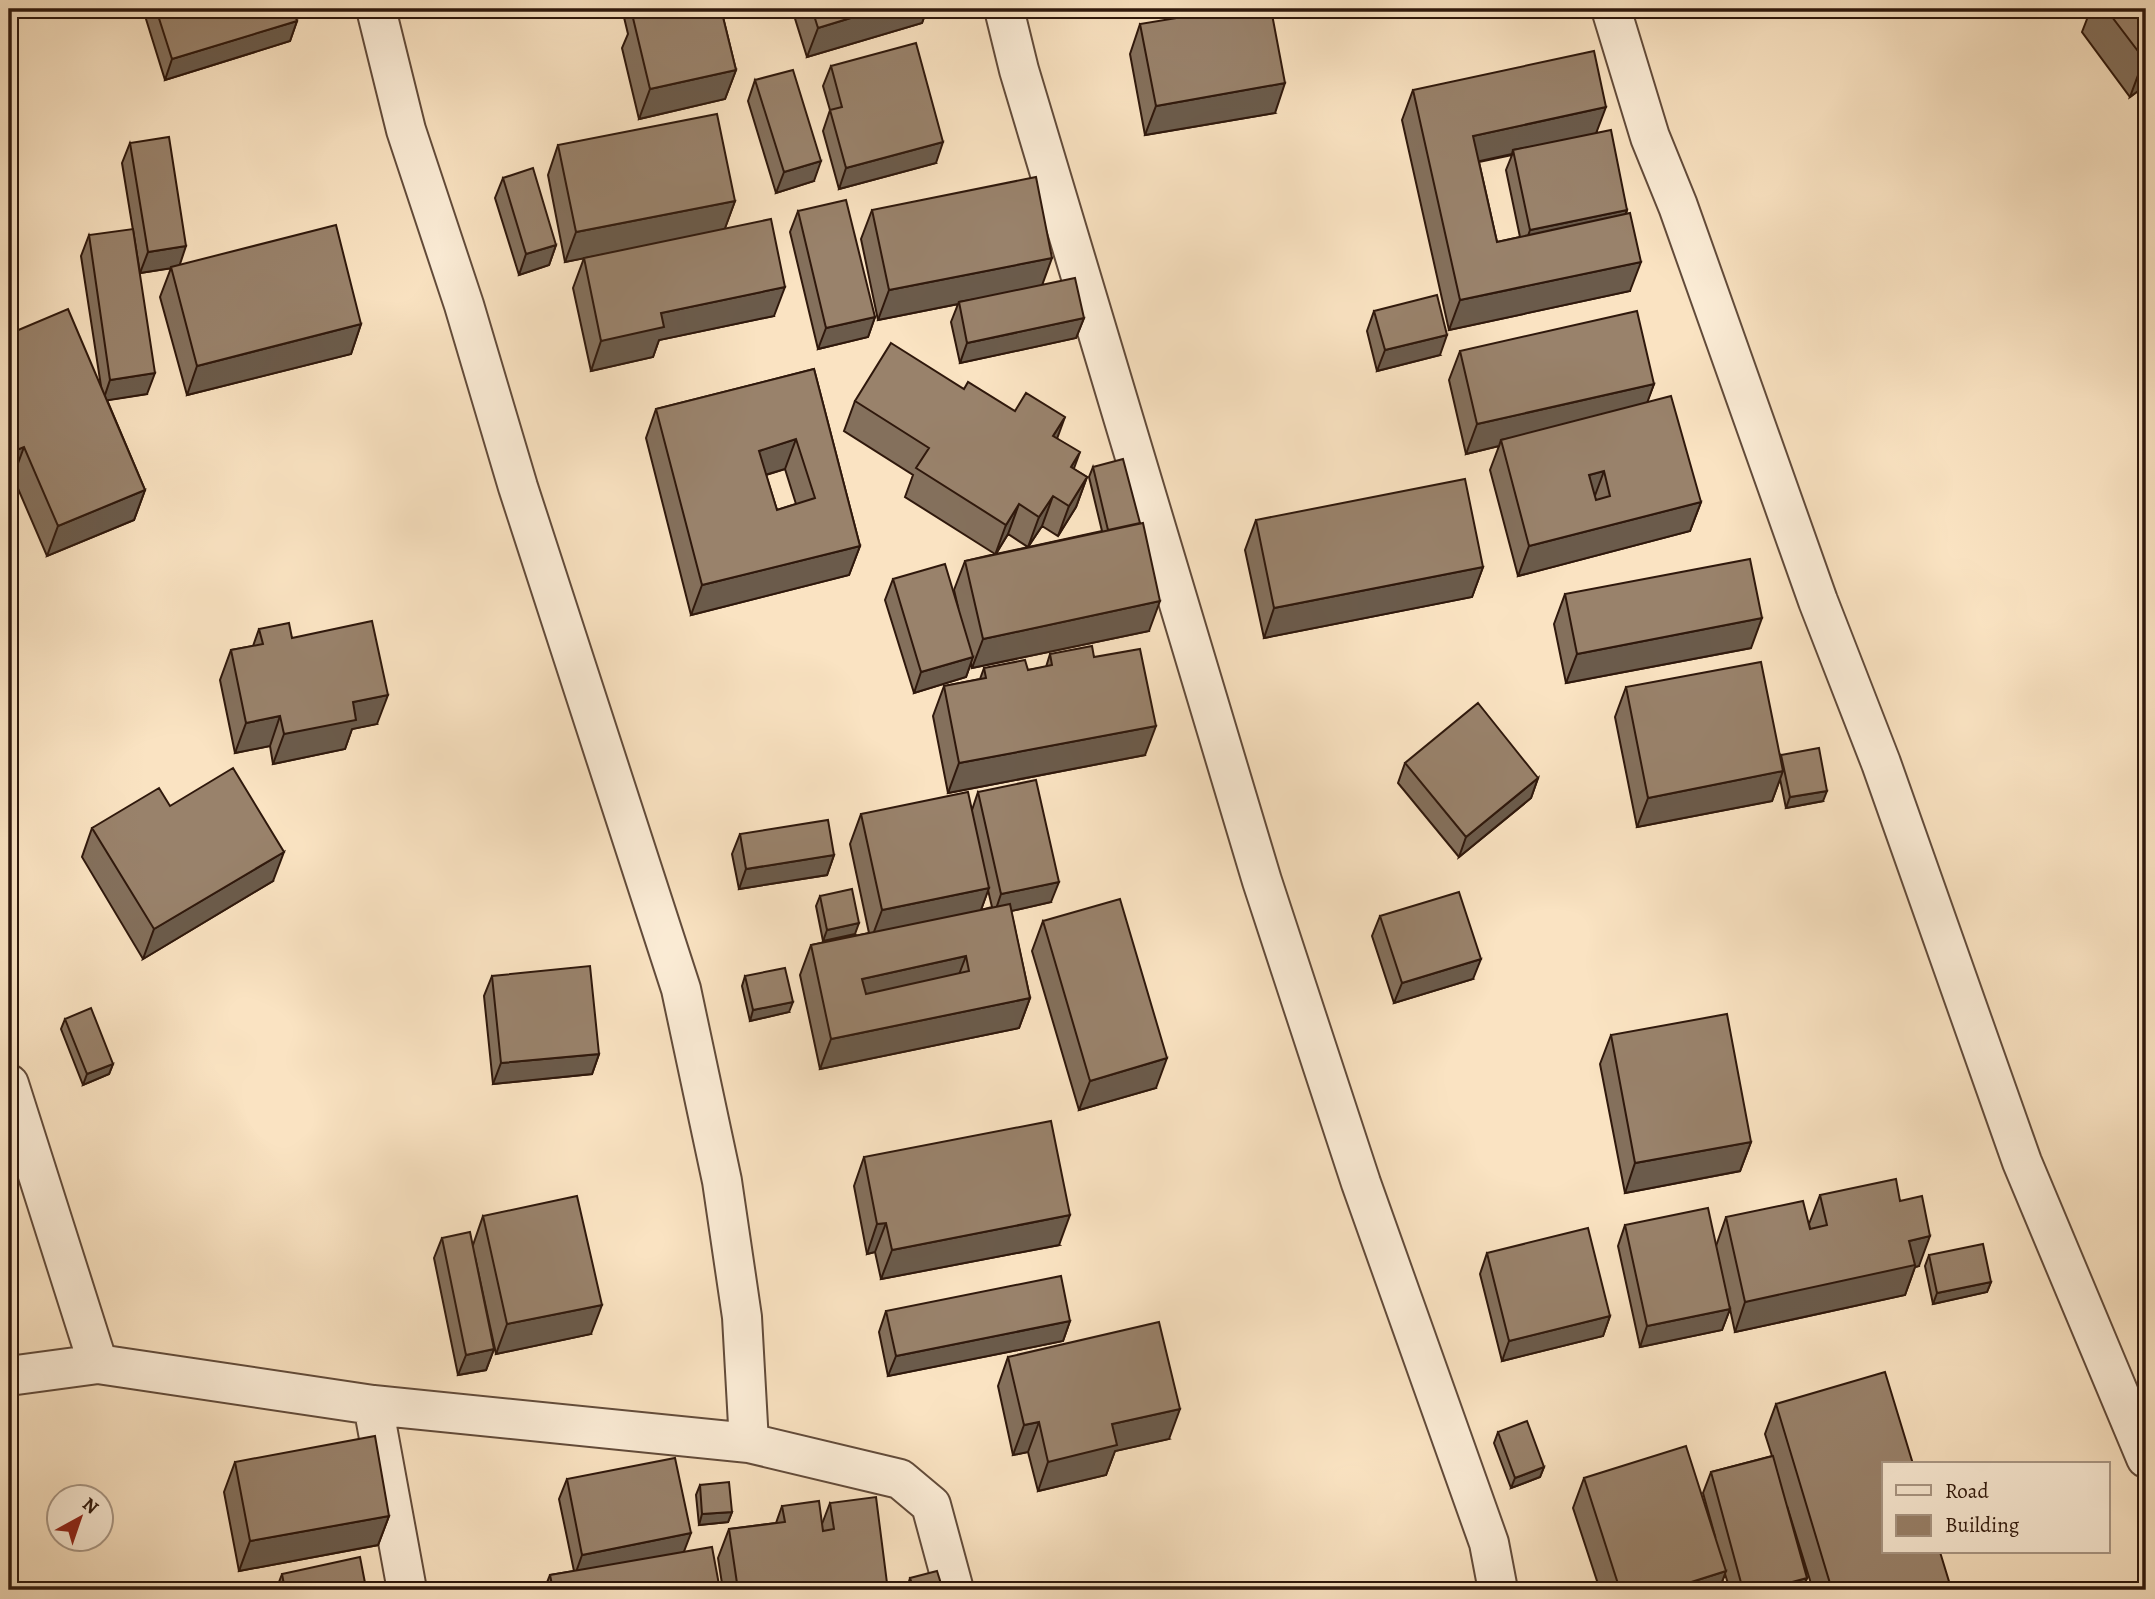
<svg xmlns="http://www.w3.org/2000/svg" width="2155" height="1599" font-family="Alegreya,serif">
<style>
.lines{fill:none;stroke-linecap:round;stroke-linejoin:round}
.street-casing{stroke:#624b3a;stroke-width:42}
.street{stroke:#fcedd7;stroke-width:38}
.wall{fill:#84705c;stroke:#2f180c;stroke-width:2;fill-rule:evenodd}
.shaded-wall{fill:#6b5b4b;stroke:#2f180c;stroke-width:2}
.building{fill:#99826b;stroke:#2f180c;stroke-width:2;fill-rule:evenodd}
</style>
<rect width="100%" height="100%" fill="#fae3c2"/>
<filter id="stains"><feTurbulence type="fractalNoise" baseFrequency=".00286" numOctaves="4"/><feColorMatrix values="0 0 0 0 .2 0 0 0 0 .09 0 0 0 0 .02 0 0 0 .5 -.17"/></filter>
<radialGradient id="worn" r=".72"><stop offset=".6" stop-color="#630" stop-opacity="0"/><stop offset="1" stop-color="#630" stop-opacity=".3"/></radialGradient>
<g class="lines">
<defs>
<path id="street" d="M376 9 406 130 464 305 518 487 681 989 722 1181 742 1317 749 1443
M1004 9 1019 70 1262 881 1361 1183 1489 1543 1498 1590
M1611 9 1650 137 1678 206 1818 601 1881 763 2022 1162 2146 1458
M9 1084 98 1364
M9 1376 98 1364 373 1405 749 1443 900 1479 931 1505 954 1590
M373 1405 407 1590"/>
</defs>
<!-- street casing -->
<use href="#street" class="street-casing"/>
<!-- street -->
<use href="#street" class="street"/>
</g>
<!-- wall -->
<path class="wall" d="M149 9H293L297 21 290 41 165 80 146 19Z
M622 9H721L736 70 725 99 639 119 622 48 628 34Z
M792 9H927L922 23 807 57Z
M2079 9H2146V85L2130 97 2082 32 2087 19Z
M1140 24 1275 113 1145 135 1130 54Z
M831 66 936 163 839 189 823 131 830 110 823 86Z
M755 80 814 181 776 193 748 101Z
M1413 90 1597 132 1627 210 1626 214 1630 291 1449 330 1402 120ZM1512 155 1506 170 1520 237 1497 242 1479 162Z
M130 143 179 265 361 324 351 354 187 395 160 297 171 268 140 273 122 163Z
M558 145 735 201 725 228 774 316 659 340 653 357 591 371 573 288 584 258 565 262 548 175Z
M503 178 556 245 549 265 519 275 495 198Z
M872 210 1043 284 1084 318 1076 338 960 363 951 322 958 304 878 320 861 239Z
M798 211 875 317 868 337 818 349 790 232Z
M89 235 147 394 107 400 145 490 134 520 47 556 13 477 9 478V334L101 386 81 256Z
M1374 311 1440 355 1377 371 1367 331Z
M1460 351 1654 384 1647 402 1701 502 1690 531 1518 576 1490 470 1499 446 1466 454 1449 380Z
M814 369 860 546 849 575 691 615 646 438 656 409ZM785 469 796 504 777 510 766 475Z
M964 389 1057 438 1074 469 1087 477 1076 507 1058 536 1042 526 1028 547 1008 534 996 554 1102 531 1089 477 1093 467 1149 631 972 668 971 663 966 677 914 693 885 600 893 579 958 607 954 590 965 561 995 554 905 497 913 475 844 431 855 401Z
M1256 520 1483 567 1472 597 1264 638 1245 550Z
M1565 594 1751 648 1566 683 1554 624Z
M259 629 292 638 377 724 352 729 345 749 273 764 270 746 235 753 220 680 231 650 253 646Z
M1050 654 1094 657 1145 755 948 793 933 716 944 686 980 679 984 668 1028 670 1046 667Z
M1626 687 1780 758 1781 755 1823 801 1786 808 1780 779 1772 801 1637 827 1615 717Z
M1405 763 1538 778 1531 798 1459 857 1398 783Z
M978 792 1051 902 1011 911 1030 998 1019 1028 820 1069 800 975 811 945 869 933 850 844 861 814 972 810ZM988 890 992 907 981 910Z
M170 806 273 881 143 959 82 857 92 828Z
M740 834 834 855 827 875 739 889 732 854Z
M820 896 855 934 823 941 816 906Z
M1380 916 1473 979 1394 1003 1372 936Z
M1043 921 1156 1088 1079 1110 1032 951Z
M492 976 599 1054 592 1074 493 1084 484 996Z
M745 976 789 1012 750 1021 742 986Z
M65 1019 113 1064 109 1074 83 1085 61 1029Z
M1611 1035 1751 1142 1740 1171 1625 1193 1600 1064Z
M864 1157 1059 1245 881 1279 875 1252 867 1254 854 1186Z
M1820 1195 1900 1201 1919 1266 1915 1267 1905 1295 1735 1332 1730 1309 1722 1330 1640 1347 1618 1246 1625 1225 1716 1246 1726 1217 1810 1229 1809 1224Z
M483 1216 591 1334 496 1354 475 1257 494 1349 486 1370 458 1375 434 1258 442 1238 473 1245Z
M1487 1253 1610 1316 1603 1336 1502 1361 1480 1274Z
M1929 1255 1991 1282 1987 1292 1933 1304 1925 1266Z
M886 1311 1070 1321 1063 1341 888 1376 879 1332Z
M1008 1357 1169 1439 1115 1451 1106 1475 1038 1491 1028 1452 1013 1455 998 1386Z
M1776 1404 1950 1590H1813L1787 1506 1807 1578 1802 1590H1730L1725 1574 1719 1590H1600L1573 1508 1584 1478 1715 1536 1703 1493 1711 1472 1772 1456 1765 1434Z
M1498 1432 1544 1467 1540 1477 1511 1488 1494 1443Z
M235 1462 389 1516 378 1545 239 1571 224 1492Z
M567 1479 684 1552 720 1590H544L550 1575 574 1571 559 1499Z
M700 1485 732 1512 728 1522 699 1525 696 1495Z
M830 1503 887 1583 884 1590H723L718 1558 729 1529 776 1523 782 1506 822 1524Z
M282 1574 366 1588 391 1590H276Z
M910 1578 943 1590H907V1588Z"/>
<!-- shaded-wall -->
<path class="shaded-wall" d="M880 9H927L922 23 807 57 818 28Z
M297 21 290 41 165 80 172 59Z
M2146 58V85L2130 97 2144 59Z
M736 70 725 99 639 119 650 89Z
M1285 83 1275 113 1145 135 1156 106Z
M1606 107 1595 136 1513 150 1512 154 1462 165 1473 136Z
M943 142 936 163 839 189 846 168Z
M821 161 814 181 776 193 784 172Z
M735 201 724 231 565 262 576 232Z
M1627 210 1620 230 1523 251 1530 230Z
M556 245 549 265 519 275 526 254Z
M186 246 179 267 140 273 148 252Z
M1052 258 1041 288 959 302 958 304 878 320 889 290Z
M1641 262 1630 291 1449 330 1460 300Z
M785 287 774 316 659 340 653 357 591 371 601 341 661 313Z
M875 317 868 337 818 349 826 328Z
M1084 318 1076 338 960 363 967 343Z
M361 324 351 354 187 395 197 366Z
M1447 335 1440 355 1377 371 1385 350Z
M155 373 147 394 103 401 110 380Z
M1654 384 1643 414 1501 440 1499 446 1466 454 1477 424Z
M1065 417 1054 447 1053 436Z
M796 439 785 469 748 480 759 451Z
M24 447 13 477 9 478V453Z
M1080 452 1069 482 1071 467Z
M1604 471 1593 501 1589 475Z
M1087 477 1076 507 1058 536 1069 506Z
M145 490 134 520 47 556 58 526Z
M1053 496 1042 526 1028 547 1039 517Z
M1701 502 1690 531 1518 576 1529 546Z
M1019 504 1008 534 995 555 1006 525Z
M860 546 849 575 691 615 702 585Z
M1483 567 1472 597 1264 638 1274 608Z
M1160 601 1149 631 972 668 983 639Z
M1762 618 1751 648 1566 683 1577 654Z
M973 657 966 677 914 693 921 672Z
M388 695 377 724 352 729 345 749 273 764 284 734 353 702Z
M280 716 270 746 235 753 246 723Z
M1156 726 1145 755 948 793 959 763Z
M1783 771 1772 801 1637 827 1648 798Z
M1538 778 1531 798 1459 857 1466 837Z
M1827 791 1823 801 1786 808 1790 797Z
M284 852 273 881 143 959 154 929Z
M834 855 827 875 739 889 746 869Z
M1059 882 1051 902 994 915 1001 894Z
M989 888 978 918 871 940 882 910Z
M859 923 855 934 823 941 827 930Z
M966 956 955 985 851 1008 862 979Z
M1481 959 1473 979 1394 1003 1402 983Z
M1030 998 1019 1028 820 1069 831 1039Z
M793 1002 789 1012 750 1021 753 1010Z
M599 1054 592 1074 493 1084 501 1063Z
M1167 1058 1156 1088 1079 1110 1090 1081Z
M113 1064 109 1074 83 1085 87 1074Z
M1751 1142 1740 1171 1625 1193 1635 1163Z
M1070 1215 1059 1245 881 1279 892 1250Z
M886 1223 875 1252 867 1254 877 1224Z
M1930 1236 1919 1266 1915 1267 1905 1295 1735 1332 1745 1302 1909 1241Z
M1991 1282 1987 1292 1933 1304 1937 1293Z
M602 1305 591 1334 496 1354 507 1324Z
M1730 1309 1722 1330 1640 1347 1647 1326Z
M1610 1316 1603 1336 1502 1361 1509 1341Z
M1070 1321 1063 1341 888 1376 896 1356Z
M494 1349 486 1370 458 1375 466 1355Z
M1180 1409 1169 1439 1115 1451 1106 1475 1038 1491 1048 1462 1112 1424Z
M1039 1422 1028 1452 1013 1455 1024 1425Z
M1544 1467 1540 1477 1511 1488 1515 1478Z
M732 1512 728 1522 699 1525 702 1514Z
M389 1516 378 1545 239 1571 250 1541Z
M691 1533 683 1554 575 1575 582 1555Z
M1726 1571 1719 1590H1666Z
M1807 1578 1802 1590H1762Z
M887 1583 884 1590H872L874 1584Z"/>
<!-- building -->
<path class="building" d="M156 9H293L297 21 172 59Z
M639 9H721L736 70 650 89 633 18 641 17Z
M812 9H880L818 28Z
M1231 9H1271L1285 83 1156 106 1140 24Z
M2106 9H2146V58L2144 59Z
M916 43 943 142 846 168 830 110 842 107 831 66Z
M1594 51 1606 107 1473 136 1497 242 1630 213 1641 262 1460 300 1413 90Z
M793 70 821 161 784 172 755 80Z
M717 114 735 201 576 232 558 145Z
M1611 130 1627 210 1530 230 1513 150Z
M169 137 186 246 148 252 130 143Z
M533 168 556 245 526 254 503 178Z
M1036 177 1052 258 889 290 872 210Z
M846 200 875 317 826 328 798 211Z
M771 219 785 287 661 313 664 327 601 341 584 258Z
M336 225 361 324 197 366 171 267Z
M133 229 155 373 110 380 89 235Z
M1075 278 1084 318 967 343 959 302Z
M1437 295 1447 335 1385 350 1374 311Z
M68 309 145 490 58 526 24 447 9 453V334Z
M1637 311 1654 384 1477 424 1460 351Z
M891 343 964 389 968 382 1015 411 1026 393 1065 417 1053 436 1080 452 1071 467 1087 477 1069 506 1053 496 1039 517 1019 504 1006 525 916 468 929 448 855 401Z
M814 369 860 546 702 585 656 409ZM796 439 815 498 777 510 759 451Z
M1671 396 1701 502 1529 546 1501 440ZM1604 471 1610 496 1596 500 1589 475Z
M1123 459 1140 523 1108 530 1093 467Z
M1465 479 1483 567 1274 608 1256 520Z
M1143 523 1160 601 983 639 965 561Z
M1750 559 1762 618 1577 654 1565 594Z
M945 564 973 657 921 672 893 579Z
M372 621 388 695 353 702 356 720 284 734 280 716 246 723 231 650 263 644 259 629 289 623 292 638Z
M1092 646 1094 657 1140 649 1156 726 959 763 944 686 986 678 984 668 1025 660 1028 670 1052 665 1050 654Z
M1761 662 1783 771 1648 798 1626 687Z
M1478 703 1538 778 1466 837 1405 763Z
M1819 748 1827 791 1790 797 1781 755Z
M233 768 284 852 154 929 92 828 159 788 170 806Z
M1036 780 1059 882 1001 894 978 792Z
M968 792 989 888 882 910 861 814Z
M828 820 834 855 746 869 740 834Z
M852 889 859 923 827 930 820 896Z
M1459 892 1481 959 1402 983 1380 916Z
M1120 899 1167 1058 1090 1081 1043 921Z
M1010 904 1030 998 831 1039 811 945ZM966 956 969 971 866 994 862 979Z
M590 966 599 1054 501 1063 492 976Z
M785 968 793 1002 753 1010 745 976Z
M91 1008 113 1064 87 1074 65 1019Z
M1727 1014 1751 1142 1635 1163 1611 1035Z
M1051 1121 1070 1215 892 1250 886 1223 877 1224 864 1157Z
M1896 1179 1900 1201 1922 1196 1930 1236 1909 1241 1915 1265 1745 1302 1726 1217 1803 1201 1810 1229 1827 1225 1820 1195Z
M577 1196 602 1305 507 1324 483 1216Z
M1708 1208 1730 1309 1647 1326 1625 1225Z
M1588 1228 1610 1316 1509 1341 1487 1253Z
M470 1232 494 1349 466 1355 442 1238Z
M1983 1244 1991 1282 1937 1293 1929 1255Z
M1061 1276 1070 1321 896 1356 886 1311Z
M1159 1322 1180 1409 1112 1424 1117 1445 1048 1462 1039 1422 1024 1425 1008 1357Z
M1885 1372 1913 1464H1884V1552H1940L1951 1588 1942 1590H1832L1776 1404Z
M1527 1421 1544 1467 1515 1478 1498 1432Z
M375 1436 389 1516 250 1541 235 1462Z
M1686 1446 1726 1571 1666 1590H1620L1584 1478Z
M1773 1456 1807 1578 1762 1590H1743L1711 1472Z
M675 1458 691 1533 582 1555 567 1479Z
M729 1482 732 1512 702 1514 700 1485Z
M876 1497 887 1583 874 1584 875 1590H738L729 1529 785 1522 782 1506 819 1501 823 1531 834 1529 830 1503Z
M712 1547 720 1590H553L550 1575Z
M360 1557 366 1588 390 1583 391 1590H285L282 1574Z
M937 1571 943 1590H914L910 1578Z
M255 1583 257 1590H224Z"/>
<!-- margin -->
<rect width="2155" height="1599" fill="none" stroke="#fae3c2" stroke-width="35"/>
<rect x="10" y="10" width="2134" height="1578" fill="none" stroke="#2f180c" stroke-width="3.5"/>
<rect x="18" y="18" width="2120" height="1564" fill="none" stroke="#2f180c" stroke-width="2"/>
<!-- legend -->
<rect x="1882" y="1462" width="228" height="91" fill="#fcedd7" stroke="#aa9886" stroke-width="2"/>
<rect x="1896" y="1485" width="35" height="10" fill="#fcedd7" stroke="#aa9886" stroke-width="2"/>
<text x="1945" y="1498" font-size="21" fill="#2f180c">Road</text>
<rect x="1896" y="1515" width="35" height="21" fill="#99826b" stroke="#aa9886" stroke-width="2"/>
<text x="1945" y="1532" font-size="21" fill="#2f180c">Building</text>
<!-- north arrow -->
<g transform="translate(80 1518) rotate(40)"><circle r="33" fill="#fcedd7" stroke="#aa9886" stroke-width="2"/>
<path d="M0-5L12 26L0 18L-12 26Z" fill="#8f2418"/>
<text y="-10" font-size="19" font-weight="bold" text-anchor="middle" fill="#2f180c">N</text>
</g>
<rect width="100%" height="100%" filter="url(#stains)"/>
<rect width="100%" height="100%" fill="url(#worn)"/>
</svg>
